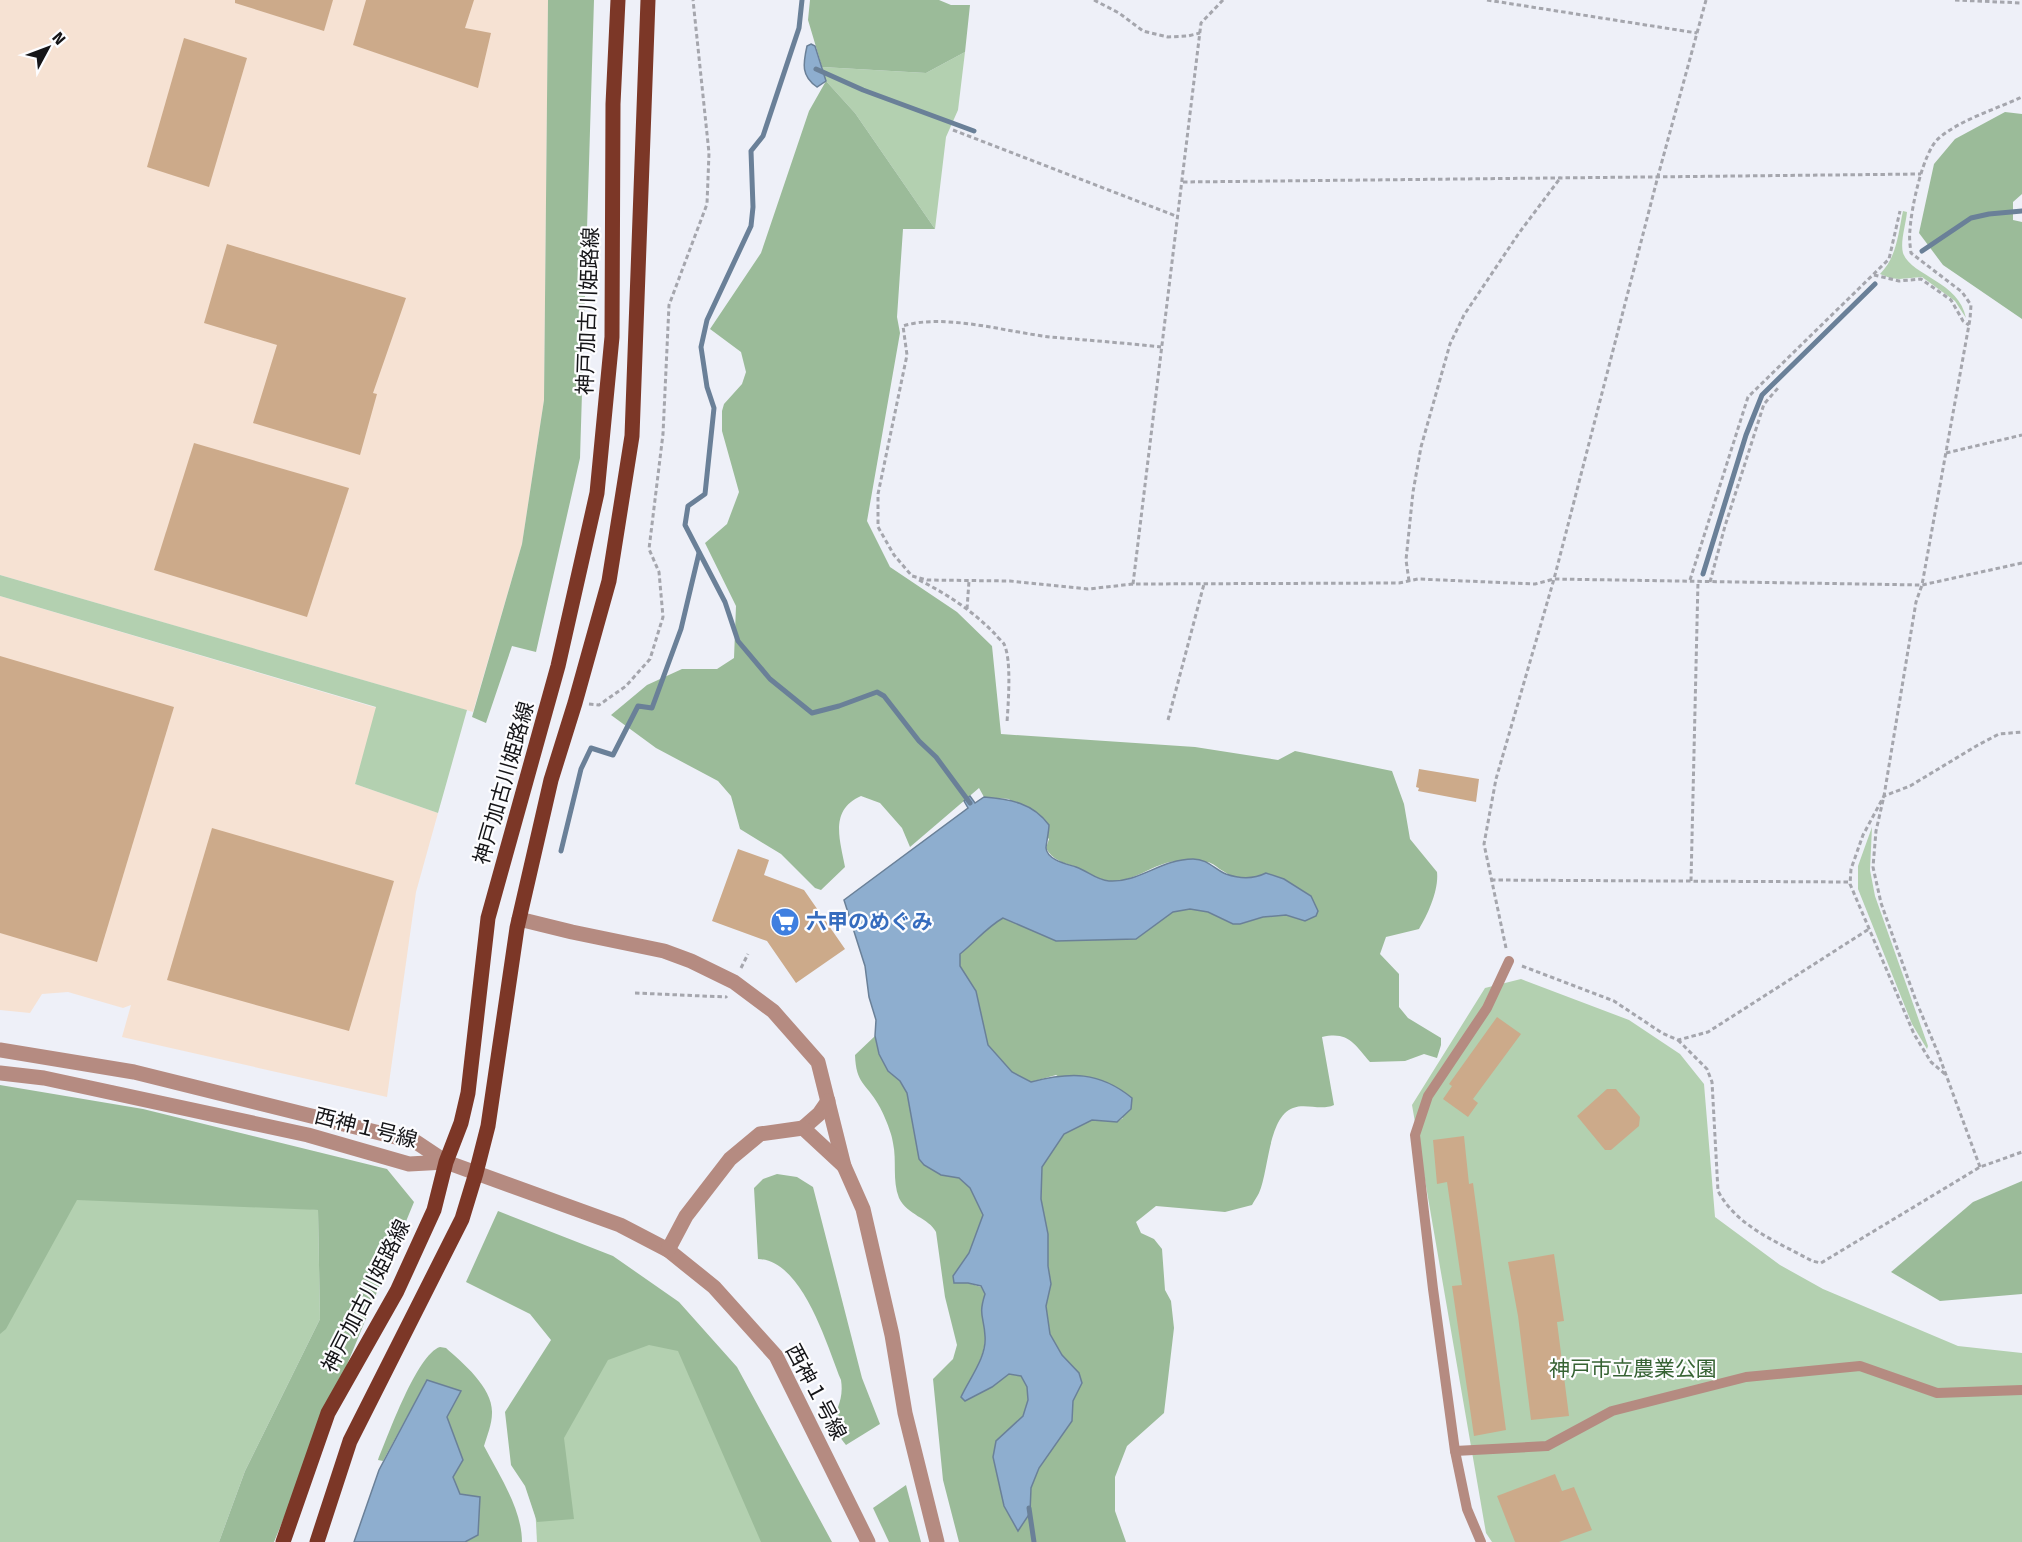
<svg xmlns="http://www.w3.org/2000/svg" width="2022" height="1542" viewBox="0 0 2022 1542" font-family="'Fira Sans','Noto Sans JP',sans-serif">
<style>
.industrial{fill:#f6e2d3}
.green{fill:#b3d0b0}
.forest{fill:#9bbb99}
.water{fill:#8eaecf;stroke:#6a8098;stroke-width:1.5}
.lines{fill:none;stroke-linecap:round;stroke-linejoin:round}
.stream{stroke:#6a8098;stroke-width:5}
.building{fill:#ccaa8a}
.path{stroke:#a5a6ad;stroke-width:3;stroke-dasharray:4.5 3;stroke-linecap:butt}
.service{stroke:#b58b81;stroke-width:10}
.tertiary{stroke:#b58b81;stroke-width:15}
.primary{stroke:#7c3727;stroke-width:15}
.labels{text-anchor:middle;dominant-baseline:central;stroke-width:4.5;stroke-linejoin:round;paint-order:stroke}
.street-label{font-size:21px;fill:#151518;stroke:#fdfdff}
.shop-label{font-size:21px;font-weight:bold;fill:#366cbe;stroke:#fdfdff;text-anchor:start}
.park-label{font-size:21px;fill:#376334;stroke:#fdfdff}
</style>
<rect width="100%" height="100%" fill="#eef0f8"/>
<!-- industrial -->
<g class="industrial">
<path d="M0 0H548L544 400 522 544 473 712 0 575Z"/>
<path d="M0 596 377 708 355 784 438 813 416 892 387 1097 122 1037 131 1005 123 1008 68 992 42 994 30 1013 0 1010Z"/>
</g>
<!-- green -->
<g class="green">
<path d="M965 52 958 110 946 137 935 229 855 113 826 81 822 67 926 73Z"/>
<path d="M1903 211 1907 212C1906 224 1900 242 1903 253 1911 276 1959 281 1966 318L1955 301 1922 277 1899 279 1890 278 1880 274C1897 257 1898 234 1903 211Z"/>
<path d="M0 575 467 710 438 813 355 784 376 707 0 596Z"/>
<path d="M1872 827 1870 870 1875 896 1928 1046 1927 1049 1912 1024 1858 889V866Z"/>
<path d="M1521 979 1629 1020 1680 1054 1704 1084 1715 1217 1780 1265 1823 1289 1958 1346 2022 1353V1542H1492L1486 1533 1412 1105 1485 988Z"/>
<path d="M57 1177 318 1210 320 1319 245 1471 219 1542H0V1253Z"/>
<path d="M681 1333 780 1542H537L530 1409 611 1340Z"/>
</g>
<!-- forest -->
<g class="forest">
<path d="M548 0H594L580 458 536 652 512 646 486 723 472 717 522 544 544 400Z"/>
<path d="M810 0H939L951 5H970L965 52 926 73 822 67 808 20Z"/>
<path d="M826 81 855 113 935 229H903L897 317 900 333 867 521 890 567 957 612 992 646 1001 734 1195 747 1278 760 1295 751 1392 771 1404 804 1410 839 1437 872C1439 890 1428 914 1419 929L1386 937 1380 954 1399 974V1007L1408 1018 1441 1038V1045L1437 1058 1424 1054 1405 1061 1370 1062C1354 1044 1349 1031 1322 1037L1334 1105C1321 1111 1306 1103 1293 1108 1268 1117 1269 1171 1259 1193 1257 1197 1254 1201 1252 1205L1225 1212 1156 1206 1136 1222 1141 1233 1154 1239 1162 1249 1165 1290 1171 1301 1174 1328 1164 1413 1127 1446 1115 1477V1511L1126 1542H959L943 1480 933 1379 953 1359 957 1345 945 1297 936 1232C929 1218 907 1215 899 1198 892 1180 897 1161 893 1143 892 1133 883 1112 878 1104 866 1083 856 1084 855 1055L875 1036 879 1054 888 1071 900 1081 907 1093 919 1159 941 1175 959 1178 970 1188 983 1215 969 1253 953 1276 954 1283H968L981 1287 985 1294C978 1316 985 1316 985 1336 986 1356 970 1380 961 1397L992 1387 1009 1374 1021 1376 1027 1387 1028 1400 1023 1416 1010 1429 1004 1506 1018 1531 1030 1513 1031 1488 1039 1468 1072 1421 1073 1401 1082 1383 1079 1373 1062 1355 1050 1334 1046 1306 1051 1284 1048 1266V1234L1041 1199 1042 1167 1064 1134 1092 1120 1117 1122 1123 1118 1056 1075 1031 1082 1012 1072 988 1045 976 992 960 966V954C975 942 987 927 1003 917L1056 941 1136 939 1173 912 1190 908 1208 912 1233 924H1240L1263 917 1286 915 1305 921 1311 896 1284 879 1266 873C1253 879 1235 880 1223 871 1217 868 1214 863 1207 862 1195 862 1177 859 1166 863 1146 869 1132 882 1110 881 1096 880 1088 871 1076 867 1064 863 1052 860 1046 848L1049 839 1009 799 984 797 979 788 910 847 902 828 880 803 861 796C829 810 840 840 845 867L821 890 815 888 781 854 740 829 731 796 718 781 656 748 611 715 647 685 682 669H717L734 658 736 606 705 543 727 524 739 492 722 431V411L724 404 742 384 746 372 741 352 710 329 761 253 809 111Z"/>
<path d="M2005 112 2022 114V194L2013 202V220L2022 222V319L1943 265 1919 233 1934 164 1955 139Z"/>
<path d="M0 1085 143 1109 387 1169 414 1202 274 1542H219L245 1471 320 1319 318 1210 77 1200 6 1329 0 1334Z"/>
<path d="M777 1174 797 1177 813 1187 862 1378 880 1424 846 1445C821 1415 846 1412 841 1380 827 1346 803 1260 758 1259L754 1188 763 1179Z"/>
<path d="M2022 1181V1294L1940 1301 1891 1272 1973 1202Z"/>
<path d="M498 1211 613 1256 679 1302 737 1367 832 1542H761L678 1351 649 1345 608 1360 564 1438 574 1519 537 1522 525 1486 511 1465 505 1412 551 1340 530 1314 466 1282Z"/>
<path d="M440 1347 446 1348C463 1363 493 1388 492 1413 492 1424 487 1436 484 1446 499 1475 522 1509 522 1542H465L478 1535 479 1497 460 1494 453 1477 463 1460 447 1417 461 1391 427 1380 383 1461 378 1460C388 1436 417 1354 440 1347Z"/>
<path d="M906 1485 921 1542H889L873 1508Z"/>
</g>
<!-- water -->
<g class="water">
<path d="M811 44 815 46 826 81 817 87C801 76 803 64 807 46Z"/>
<path d="M970 796 975 803 984 797C1010 799 1033 803 1049 825 1049 831 1046 845 1046 848 1047 860 1067 864 1076 867 1088 871 1096 880 1109 881 1139 883 1161 859 1193 859 1208 859 1214 869 1226 874 1240 879 1254 879 1266 873L1284 879 1311 896 1318 911 1316 916 1305 921 1286 915 1263 917 1240 924H1233L1208 912 1190 909 1173 912 1136 939 1056 941 1003 918C987 927 975 942 960 954V966L976 991 988 1045 1012 1072 1031 1082C1070 1072 1099 1071 1132 1098L1131 1109 1117 1122 1092 1120 1064 1134 1042 1167 1041 1199 1048 1234V1266L1051 1284 1046 1306 1050 1334 1062 1355 1079 1373 1082 1383 1073 1401 1072 1421 1039 1468 1031 1488 1030 1513 1018 1531 1004 1506 993 1457 996 1441 1023 1416 1028 1400 1027 1387 1021 1376 1009 1374 992 1387 965 1401 961 1397C969 1379 987 1357 985 1336 984 1316 978 1316 985 1294L981 1286 968 1283H954L953 1276 969 1253 983 1215 970 1188 959 1178 941 1175 924 1165 919 1159 907 1093 900 1081 888 1071 879 1054 875 1036 876 1020 869 997 865 966 844 900 968 808 964 801Z"/>
<path d="M427 1380 461 1391 447 1417 463 1460 453 1477 460 1494 480 1497 478 1535 465 1542H354L379 1470Z"/>
</g>
<g class="lines">
<!-- stream -->
<g class="stream">
<path d="M802 0 799 28 763 136 751 151 753 207 751 226 707 320 701 347 707 387 714 408 705 494 688 506 685 525 725 602 738 641 770 679 812 713 839 706 877 692 884 696 919 741 936 757 970 803"/>
<path d="M816 69 863 90 974 131"/>
<path d="M1922 251 1971 218 1989 214 2022 211"/>
<path d="M1703 574 1746 435 1762 395 1875 284"/>
<path d="M561 851 581 769 591 748 613 755 638 706 652 708 681 629 699 553"/>
<path d="M1029 1508 1034 1542"/>
</g>
</g>
<!-- building -->
<g class="building">
<path d="M235 0H333L324 31 235 3Z"/>
<path d="M366 0H474L465 28 491 33 478 88 353 45Z"/>
<path d="M184 38 247 58 209 187 147 167Z"/>
<path d="M227 244 406 298 373 393 377 394 360 455 253 423 277 345 204 323Z"/>
<path d="M194 443 349 488 307 617 154 570Z"/>
<path d="M0 656 174 707 97 962 0 933Z"/>
<path d="M1419 769 1479 779 1476 802 1418 791 1419 788 1416 787Z"/>
<path d="M212 828 394 881 349 1031 167 980Z"/>
<path d="M738 849 769 860 764 875 804 890 845 949 796 983 767 941 712 921Z"/>
<path d="M1497 1017 1521 1034 1473 1099 1478 1103 1468 1117 1443 1099 1452 1086 1449 1084Z"/>
<path d="M1607 1089H1616L1640 1117 1639 1126 1611 1150H1605L1577 1116Z"/>
<path d="M1464 1136 1469 1184 1473 1183 1478 1220 1506 1430 1474 1436 1452 1286 1462 1285 1447 1182 1437 1184 1433 1140Z"/>
<path d="M1554 1254 1564 1321 1557 1322 1569 1416 1531 1420 1518 1316 1508 1262Z"/>
<path d="M1555 1474 1562 1491 1574 1487 1592 1530 1559 1542H1515L1497 1496Z"/>
</g>
<g class="lines">
<!-- path -->
<g class="path">
<path d="M1094 0 1119 13 1143 31 1168 37 1188 36 1200 33"/>
<path d="M1223 0 1201 23 1133 584 1399 583 1418 579 1535 584 1554 579 1922 585 2022 563"/>
<path d="M1487 0 1697 33"/>
<path d="M1955 0 2022 3"/>
<path d="M953 130 1176 216"/>
<path d="M1183 182 1921 174"/>
<path d="M1874 275 1899 281 1921 279 1951 300 1963 321 1969 325"/>
<path d="M1946 453 2022 435"/>
<path d="M919 580C947 594 973 611 995 634 997 637 1002 641 1004 644 1012 660 1008 705 1007 723"/>
<path d="M1690 580 1748 397 1889 259 1900 211"/>
<path d="M1409 581 1406 560 1413 492 1421 447 1450 344 1464 315 1519 233 1561 177"/>
<path d="M1710 582 1725 526 1764 404 1778 388"/>
<path d="M1133 584 1088 589 1010 581 927 580 912 576 894 555 878 527V494L907 355 903 326C944 313 1007 332 1050 337 1087 340 1124 343 1161 347"/>
<path d="M967 609 969 581"/>
<path d="M589 704 599 705 626 686 650 659 663 617 659 572 649 549 663 434 669 305 707 204 709 153 693 0"/>
<path d="M1168 720 1204 584"/>
<path d="M1491 880 1851 882"/>
<path d="M1691 881 1698 581"/>
<path d="M1506 948 1484 844 1496 779 1554 579 1658 176 1706 0"/>
<path d="M1522 966 1614 1001 1662 1033 1678 1040 1708 1032 1869 929"/>
<path d="M741 968 748 954"/>
<path d="M635 993 726 997 727 996"/>
<path d="M1678 1040 1707 1069 1712 1082 1718 1191C1737 1227 1778 1242 1812 1261L1821 1263 1980 1167 2022 1152"/>
<path d="M1945 1074 1931 1062 1914 1034 1850 884 1851 869 1863 835 1884 796 1910 786 1978 745 1999 734 2022 732"/>
<path d="M1980 1167 1938 1053 1916 1001 1881 903 1873 867 1876 831 1884 796 1916 602 1922 585 1970 319 1971 305 1962 292 1911 253C1910 245 1909 237 1910 230 1911 209 1923 151 1939 138 1960 120 1996 109 2022 97"/>
</g>
<!-- service -->
<g class="service">
<path d="M1455 1451 1547 1446 1612 1411 1746 1377 1860 1366 1937 1393 2022 1390"/>
<path d="M1481 1542 1467 1509 1455 1451 1433 1289 1415 1135 1428 1096 1487 1008 1509 961"/>
</g>
<!-- tertiary -->
<g class="tertiary">
<path d="M519 919 572 932 664 951 691 961 734 982 773 1011 818 1062 844 1166 863 1209 892 1335 905 1413 937 1542"/>
<path d="M0 1050 134 1072 416 1142 446 1162 620 1225 668 1250 714 1287 776 1356 868 1542"/>
<path d="M0 1073 44 1078 308 1135 409 1164 446 1162"/>
<path d="M803 1128 819 1114 828 1101"/>
<path d="M668 1250 686 1216 730 1159 760 1134 803 1128 844 1166"/>
</g>
<!-- primary -->
<g class="primary">
<path d="M283 1542 328 1413 397 1291 434 1210 446 1162 461 1123 468 1093 488 918 558 666 597 493 612 337 613 104 618 0"/>
<path d="M317 1542 350 1441 462 1219 476 1173 488 1126 517 928 551 780 575 703 609 581 632 436 648 0"/>
</g>
</g>
<!-- icons -->
<defs>
<g id="supermarket-disc" transform="scale(1.5)"><circle r="9.5" fill="#3f7fe0" stroke="#fdfdff"/><path d="M-6-5.5h2.5l.6 2H6L4.5 2H-2.5L-4.4-4H-6ZM-1.5 3.2a1.3 1.3 0 1 0 .1 0ZM3 3.2a1.3 1.3 0 1 0 .1 0Z" fill="#fff"/></g>
</defs>
<g fill-rule="evenodd">
<use href="#supermarket-disc" x="785" y="922"/>
</g>
<g class="labels">
<!-- street labels -->
<g class="street-label">
<text transform="translate(588 311) rotate(-88)">神戸加古川姫路線</text>
<text transform="translate(504 783) rotate(-74)">神戸加古川姫路線</text>
<text transform="translate(366 1128) rotate(14)">西神１号線</text>
<text transform="translate(366 1296) rotate(-63)">神戸加古川姫路線</text>
<text transform="translate(816 1392) rotate(62)">西神１号線</text>
</g>
<!-- shop labels -->
<g class="shop-label">
<text x="806" y="922">六甲のめぐみ</text>
</g>
<!-- park labels -->
<g class="park-label">
<text x="1633" y="1369">神戸市立農業公園</text>
</g>
</g>
<!-- north arrow -->
<g transform="translate(48 48) rotate(49)" stroke="#fdfdff" stroke-width="4.5" paint-order="stroke">
<path d="M0-4.5L10 22L0 15L-10 22Z" fill="#151518"/>
<text y="-9" font-size="16" font-weight="bold" text-anchor="middle" fill="#151518">N</text>
</g>
</svg>
